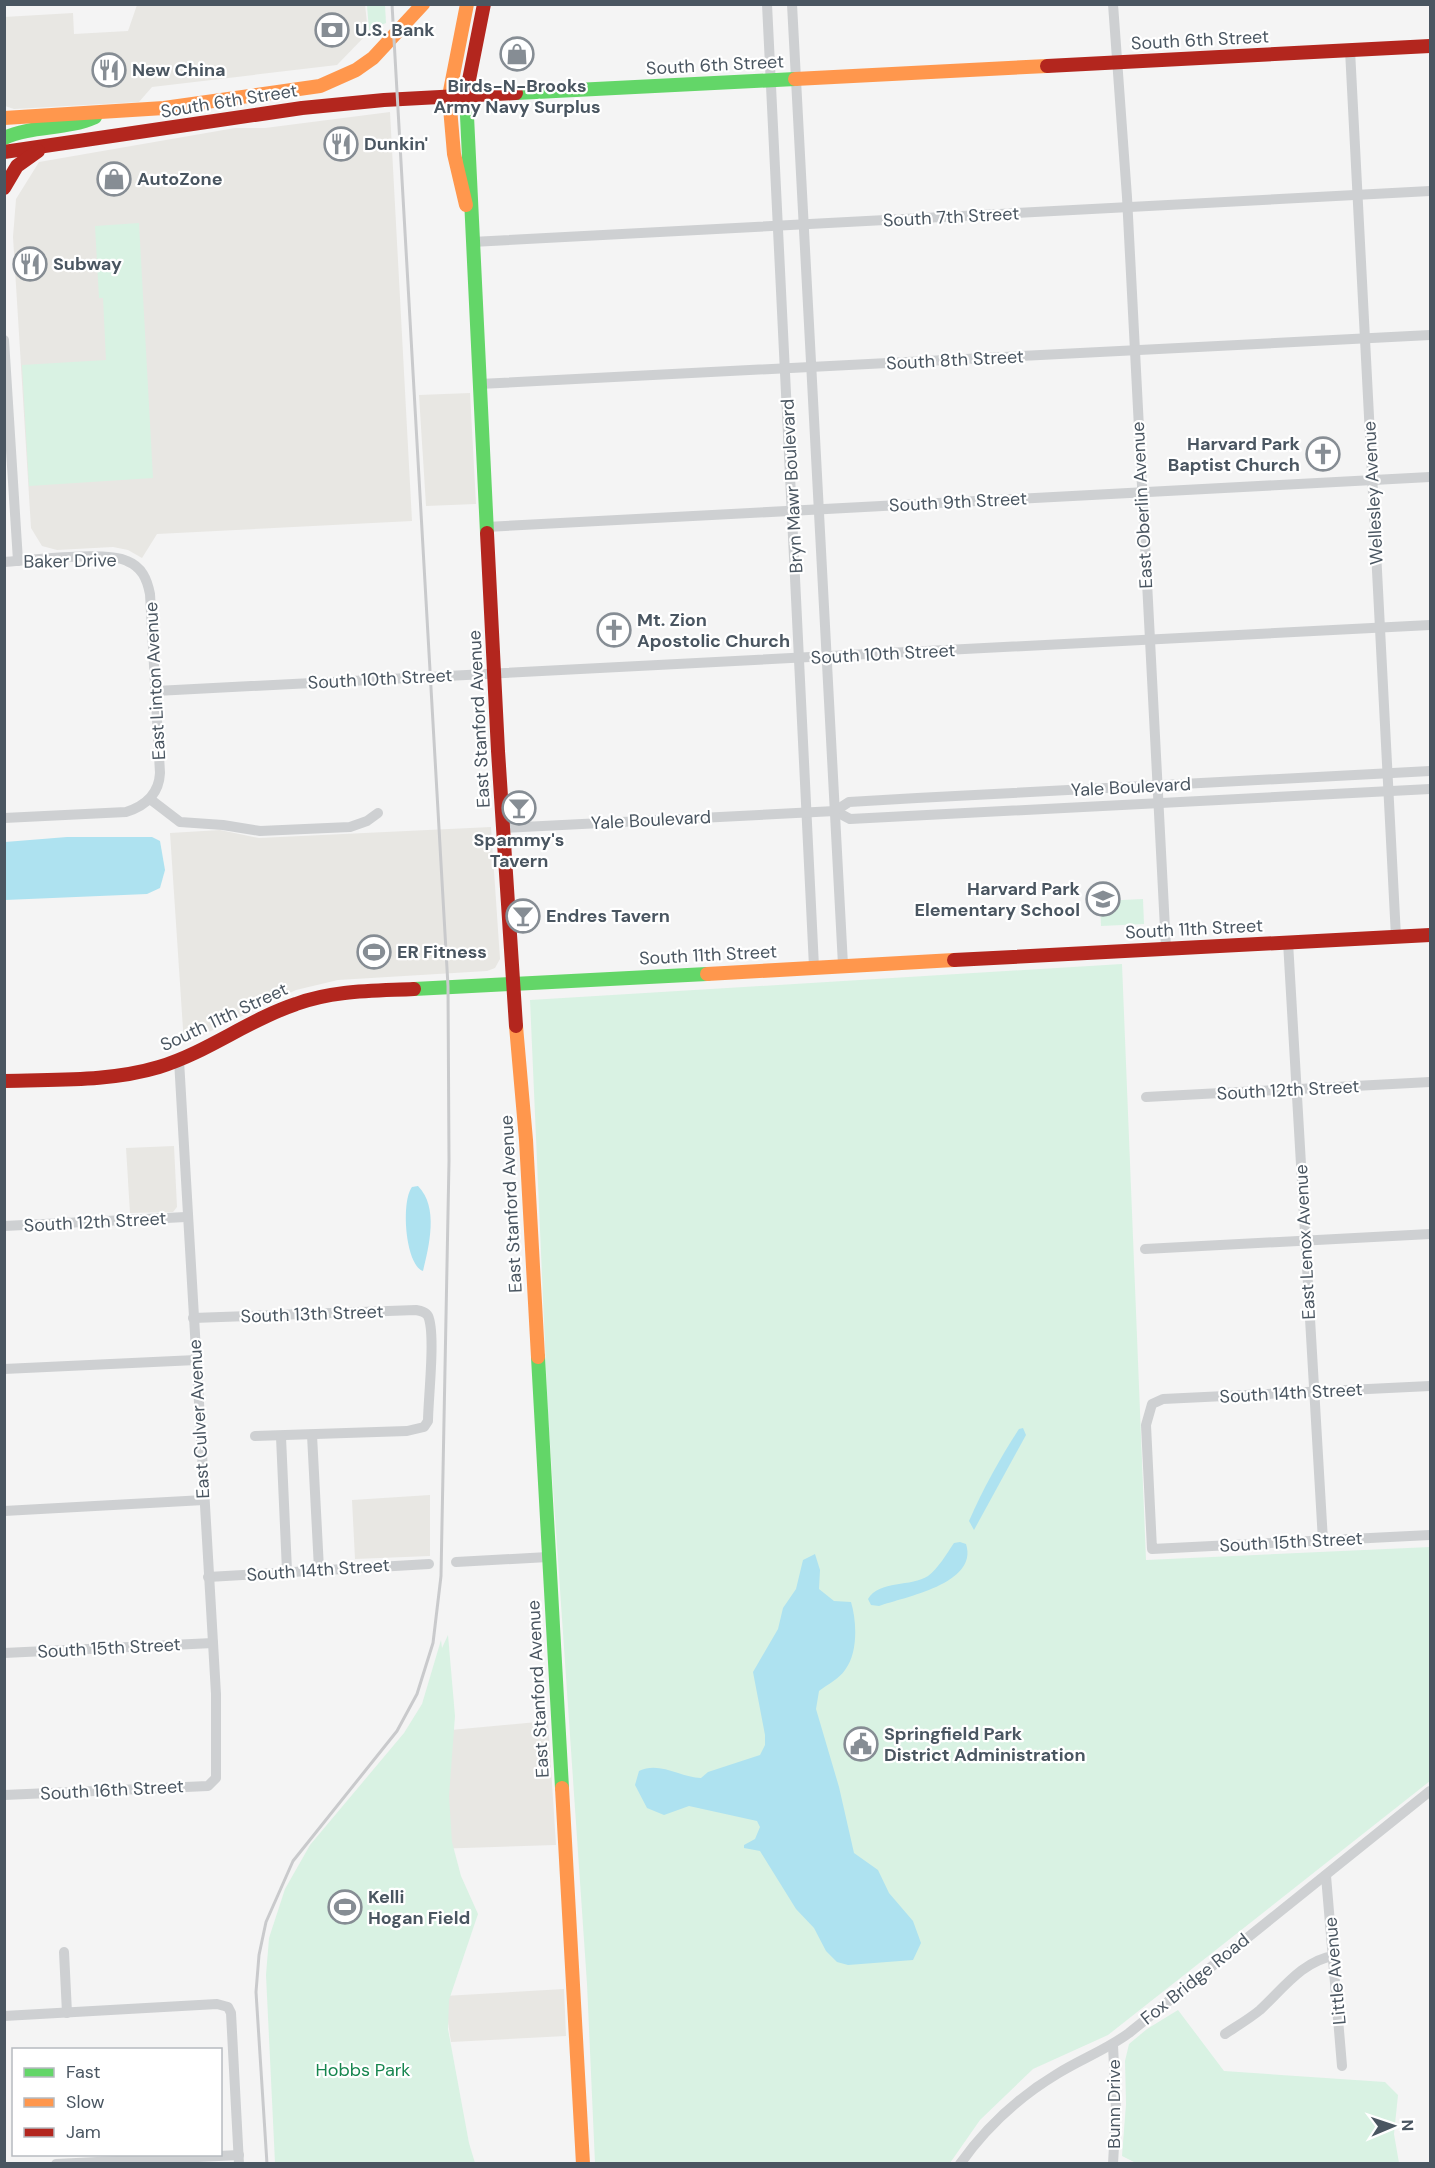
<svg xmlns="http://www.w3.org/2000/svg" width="1435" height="2168" viewBox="0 0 1435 2168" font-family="'DM Sans',sans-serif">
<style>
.commercial{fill:#e8e7e3}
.green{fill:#d9f2e3}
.water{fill:#aee2f0}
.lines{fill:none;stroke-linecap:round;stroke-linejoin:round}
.street{stroke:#ced0d2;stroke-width:10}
.fast{stroke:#63d668;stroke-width:14}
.slow{stroke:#ff974d;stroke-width:14}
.jam{stroke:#b3261e;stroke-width:14}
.rail{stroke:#c9cacc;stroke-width:3}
.labels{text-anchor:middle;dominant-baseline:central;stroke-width:4.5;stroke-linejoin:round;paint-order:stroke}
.poi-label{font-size:18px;font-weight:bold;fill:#4a5661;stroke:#fff;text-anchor:start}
.street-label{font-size:18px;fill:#4a5661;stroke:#fff}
.park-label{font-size:18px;fill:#17864f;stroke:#fff}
</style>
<rect width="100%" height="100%" fill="#f4f4f4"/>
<!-- commercial -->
<g class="commercial">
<path d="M365 4 368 33 337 65 152 87 139 102 14 109 5 106 4 17 73 13 74 34 128 31 137 5Z"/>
<path d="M390 112 412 521 157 534 142 558 128 550 113 547 57 550 42 546 31 528 13 237 16 199 39 162 235 128H265Z"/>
<path d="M470 393 476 504 426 506 419 395Z"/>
<path d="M491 827 500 959 495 968 487 971 338 980 296 990 184 1044 170 833 220 830 259 838Z"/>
<path d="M174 1146 177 1207 173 1212 130 1213 126 1148Z"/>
<path d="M430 1495V1556L355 1559 352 1500Z"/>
<path d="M548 1721 556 1845 433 1849 429 1732Z"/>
<path d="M564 1989 566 2036 451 2042 444 1996Z"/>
</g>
<!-- green -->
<g class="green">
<path d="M367 5H385L386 23 369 30Z"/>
<path d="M139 223 153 478 29 486 22 365 106 360 103 298H99L95 226Z"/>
<path d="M1143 899 1144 924 1101 926 1100 901Z"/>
<path d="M1122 964 1146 1560 1430 1547V1781L1108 2035 1033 2069 980 2120 950 2163H595L587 1984 548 1414 530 1000Z"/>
<path d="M448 1635 455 1716 449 1796 452 1842 461 1876 478 1914 449 2000 448 2029 469 2143 475 2163H275L266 1975 269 1938 285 1889 310 1845 404 1733 422 1704 441 1640 442 1648Z"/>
<path d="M1178 2010 1224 2071 1385 2082 1398 2095 1394 2134 1399 2163 1138 2164 1122 2156 1126 2104 1125 2061 1129 2044 1147 2029Z"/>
</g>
<!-- water -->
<g class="water">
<path d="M67 837H152L160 841 165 870 160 888 147 894 5 900V842Z"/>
<path d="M418 1186C439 1207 429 1246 423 1271 405 1264 401 1201 412 1187Z"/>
<path d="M1023 1428 1026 1435 974 1530 969 1521C983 1489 1000 1458 1019 1429Z"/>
<path d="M960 1542 966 1544C979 1584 904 1597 879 1606L871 1605 868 1599C879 1580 912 1587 928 1576 938 1569 947 1553 954 1543Z"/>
<path d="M815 1554 820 1570 819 1589 834 1601 851 1602C857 1622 858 1653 845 1670 839 1679 828 1684 819 1691L816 1709 839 1787 854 1853 878 1870 889 1893 913 1921 921 1943 913 1960 848 1965 837 1962 826 1951 814 1928 796 1909 760 1851 744 1848V1845L755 1839 760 1827 757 1821 689 1806 664 1815 647 1808 635 1785 639 1771C660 1761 681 1778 701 1778L708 1772 760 1755 765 1745V1735L753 1672 778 1629 783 1608 796 1589 803 1560Z"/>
</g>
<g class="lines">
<!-- street -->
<g class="street">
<path d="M767 4 814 967"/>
<path d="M792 4 843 965"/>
<path d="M1113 4 1127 197 1166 948"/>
<path d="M1350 50 1396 937"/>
<path d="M472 242 1430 191"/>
<path d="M4 340 18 561"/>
<path d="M479 384 1430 335"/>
<path d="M486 527 1430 477"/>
<path d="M4 562C32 560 105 551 127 561 142 567 147 579 150 594L160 773C159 794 145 806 126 812L4 818"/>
<path d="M156 691 1430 625"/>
<path d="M150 799 180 822 223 825 260 831 350 827 367 821 378 813"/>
<path d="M835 811 850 819 1430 789"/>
<path d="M503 828 835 811 849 802 917 798 1430 771"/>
<path d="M1288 942 1323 1541"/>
<path d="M1146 1097 1430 1082"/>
<path d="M4 1226 186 1217"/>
<path d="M1145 1249 1430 1234"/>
<path d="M193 1318 416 1310C421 1311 426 1312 428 1316 436 1333 428 1400 428 1421L424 1427 407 1431 255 1436"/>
<path d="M4 1369 196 1360"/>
<path d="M1430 1386 1163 1399 1152 1404 1146 1425 1152 1549 1430 1535"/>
<path d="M312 1435 319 1569"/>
<path d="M281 1437 287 1571"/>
<path d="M4 1511 204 1500"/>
<path d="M456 1562 548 1557"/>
<path d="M208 1577 429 1564"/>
<path d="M4 1653 213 1643"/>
<path d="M4 1795 208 1786 216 1778V1694L179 1060"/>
<path d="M1326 1876 1342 2066"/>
<path d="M64 1952 67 2013"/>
<path d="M4 2016 217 2004 228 2007 231 2013 239 2164"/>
<path d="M1225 2034C1237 2026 1249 2019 1260 2010 1281 1991 1303 1960 1334 1956"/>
<path d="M56 2164 239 2155"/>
<path d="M960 2164C987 2126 1017 2098 1057 2074 1081 2059 1106 2050 1129 2033L1430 1791"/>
<path d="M1113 2164 1116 2109 1113 2045"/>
</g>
<!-- fast -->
<g class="fast">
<path d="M516 93 795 79"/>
<path d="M466 95 487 533"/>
<path d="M4 138C33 125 66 130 95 117"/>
<path d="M414 989 707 974"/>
<path d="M538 1357 562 1788"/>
</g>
<!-- slow -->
<g class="slow">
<path d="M795 79 1047 66"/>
<path d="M449 96 454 154 466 205"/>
<path d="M449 96 467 4"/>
<path d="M4 118 164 108 320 86 356 70 373 58 423 4"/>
<path d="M707 974 954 960"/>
<path d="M516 1026 526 1140 538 1357"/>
<path d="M562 1788 583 2164"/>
</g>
<!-- jam -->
<g class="jam">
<path d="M1047 66 1430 46"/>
<path d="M466 95 484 4"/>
<path d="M4 152 302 108 384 100 516 93"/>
<path d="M4 188 17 166 38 151"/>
<path d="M487 533 498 751 516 1026"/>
<path d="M954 960 1430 935"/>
<path d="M4 1081C55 1079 109 1082 159 1067 208 1052 248 1020 296 1004 334 990 374 991 414 989"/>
</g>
<!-- rail -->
<path class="rail" d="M267 2164 256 1992 259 1955 266 1922 293 1861 397 1731 417 1694 433 1643 441 1576 449 1161 448 986 392 4"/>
</g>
<!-- icons -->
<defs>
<g id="bank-ring" transform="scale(1.725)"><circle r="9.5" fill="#fff" stroke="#868d94" stroke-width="1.5"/><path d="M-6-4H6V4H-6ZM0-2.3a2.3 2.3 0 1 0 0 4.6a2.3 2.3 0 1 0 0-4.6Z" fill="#868d94"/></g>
<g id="shop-ring" transform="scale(1.725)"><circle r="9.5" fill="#fff" stroke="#868d94" stroke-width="1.5"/><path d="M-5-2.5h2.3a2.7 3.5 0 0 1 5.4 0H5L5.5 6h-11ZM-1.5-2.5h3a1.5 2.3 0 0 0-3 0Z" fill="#868d94"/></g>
<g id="restaurant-ring" transform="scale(1.725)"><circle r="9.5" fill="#fff" stroke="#868d94" stroke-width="1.5"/><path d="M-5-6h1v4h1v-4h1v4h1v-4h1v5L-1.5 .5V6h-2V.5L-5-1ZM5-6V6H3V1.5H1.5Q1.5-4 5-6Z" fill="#868d94"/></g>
<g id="church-ring" transform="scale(1.725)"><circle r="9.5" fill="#fff" stroke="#868d94" stroke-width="1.5"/><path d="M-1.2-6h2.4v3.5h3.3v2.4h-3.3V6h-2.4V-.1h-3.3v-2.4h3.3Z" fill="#868d94"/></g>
<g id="bar-ring" transform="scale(1.725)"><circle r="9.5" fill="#fff" stroke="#868d94" stroke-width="1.5"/><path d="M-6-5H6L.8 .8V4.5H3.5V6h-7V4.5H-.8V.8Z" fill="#868d94"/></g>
<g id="school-ring" transform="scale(1.725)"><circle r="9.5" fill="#fff" stroke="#868d94" stroke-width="1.5"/><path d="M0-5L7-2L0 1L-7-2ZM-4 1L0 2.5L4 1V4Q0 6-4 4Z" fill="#868d94"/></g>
<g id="stadium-ring" transform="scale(1.725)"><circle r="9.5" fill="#fff" stroke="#868d94" stroke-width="1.5"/><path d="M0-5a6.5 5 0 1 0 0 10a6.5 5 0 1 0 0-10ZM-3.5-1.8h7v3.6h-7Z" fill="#868d94"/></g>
<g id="civic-ring" transform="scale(1.725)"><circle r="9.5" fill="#fff" stroke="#868d94" stroke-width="1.5"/><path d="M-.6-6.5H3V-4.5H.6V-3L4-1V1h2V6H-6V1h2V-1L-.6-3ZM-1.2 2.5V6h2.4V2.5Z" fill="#868d94"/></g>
</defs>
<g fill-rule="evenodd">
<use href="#bank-ring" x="332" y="30"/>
<use href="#shop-ring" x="517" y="54"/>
<use href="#restaurant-ring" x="109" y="70"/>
<use href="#restaurant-ring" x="341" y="144"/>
<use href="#shop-ring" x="114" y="179"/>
<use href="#restaurant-ring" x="30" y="264"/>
<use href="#church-ring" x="1323" y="454"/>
<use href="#church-ring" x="614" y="630"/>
<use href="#bar-ring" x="519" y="808"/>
<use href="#school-ring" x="1103" y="899"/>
<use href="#bar-ring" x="523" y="916"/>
<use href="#stadium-ring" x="374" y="952"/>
<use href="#civic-ring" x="861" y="1744"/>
<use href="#stadium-ring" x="345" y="1907"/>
</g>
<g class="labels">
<!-- poi labels -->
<g class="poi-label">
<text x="355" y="30">U.S. Bank</text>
<text x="132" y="70">New China</text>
<text x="517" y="86" text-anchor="middle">Birds-N-Brooks<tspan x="517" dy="21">Army Navy Surplus</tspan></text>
<text x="364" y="144">Dunkin'</text>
<text x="137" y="179">AutoZone</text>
<text x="53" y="264">Subway</text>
<text x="1300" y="444" text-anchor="end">Harvard Park<tspan x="1300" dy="21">Baptist Church</tspan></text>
<text x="637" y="620">Mt. Zion<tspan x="637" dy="21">Apostolic Church</tspan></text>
<text x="519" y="840" text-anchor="middle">Spammy's<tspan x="519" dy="21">Tavern</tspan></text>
<text x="1080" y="889" text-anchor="end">Harvard Park<tspan x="1080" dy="21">Elementary School</tspan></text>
<text x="546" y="916">Endres Tavern</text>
<text x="397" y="952">ER Fitness</text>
<text x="884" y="1734">Springfield Park<tspan x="884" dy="21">District Administration</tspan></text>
<text x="368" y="1897">Kelli<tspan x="368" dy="21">Hogan Field</tspan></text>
</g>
<!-- street labels -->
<g class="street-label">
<text transform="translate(1200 40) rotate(-3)">South 6th Street</text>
<text transform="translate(715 65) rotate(-3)">South 6th Street</text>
<text transform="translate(229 101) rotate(-9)">South 6th Street</text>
<text transform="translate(951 217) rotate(-3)">South 7th Street</text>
<text transform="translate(955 360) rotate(-3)">South 8th Street</text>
<text transform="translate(792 486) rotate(-93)">Bryn Mawr Boulevard</text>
<text transform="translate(1373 493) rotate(-93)">Wellesley Avenue</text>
<text transform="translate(958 502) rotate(-3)">South 9th Street</text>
<text transform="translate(1142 505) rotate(-93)">East Oberlin Avenue</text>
<text transform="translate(70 561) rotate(-1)">Baker Drive</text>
<text transform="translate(883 654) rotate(-3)">South 10th Street</text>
<text transform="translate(380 679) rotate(-3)">South 10th Street</text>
<text transform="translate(155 681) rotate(-93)">East Linton Avenue</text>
<text transform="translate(479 719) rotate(-93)">East Stanford Avenue</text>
<text transform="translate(1131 787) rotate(-3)">Yale Boulevard</text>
<text transform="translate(651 820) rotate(-3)">Yale Boulevard</text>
<text transform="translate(1194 929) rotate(-3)">South 11th Street</text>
<text transform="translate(708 955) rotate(-3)">South 11th Street</text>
<text transform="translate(224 1017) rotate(-25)">South 11th Street</text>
<text transform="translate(1288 1090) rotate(-3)">South 12th Street</text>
<text transform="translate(511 1204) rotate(-93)">East Stanford Avenue</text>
<text transform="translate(95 1222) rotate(-3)">South 12th Street</text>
<text transform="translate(1305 1242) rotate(-93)">East Lenox Avenue</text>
<text transform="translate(312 1314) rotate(-2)">South 13th Street</text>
<text transform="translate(1291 1393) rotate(-3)">South 14th Street</text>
<text transform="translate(199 1419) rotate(-93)">East Culver Avenue</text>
<text transform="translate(1291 1542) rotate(-3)">South 15th Street</text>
<text transform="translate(318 1570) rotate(-4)">South 14th Street</text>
<text transform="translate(109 1648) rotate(-3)">South 15th Street</text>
<text transform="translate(538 1689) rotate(-93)">East Stanford Avenue</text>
<text transform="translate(112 1790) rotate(-3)">South 16th Street</text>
<text transform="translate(1335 1971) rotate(-95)">Little Avenue</text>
<text transform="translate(1195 1979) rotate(-39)">Fox Bridge Road</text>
<text transform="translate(1114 2104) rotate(-90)">Bunn Drive</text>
</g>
<!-- park labels -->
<g class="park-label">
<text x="363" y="2070">Hobbs Park</text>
</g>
</g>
<!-- border -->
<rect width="1435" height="2168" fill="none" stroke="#4a5661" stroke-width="12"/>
<!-- legend -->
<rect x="12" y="2048" width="210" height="108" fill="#ffffff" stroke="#b7bbc0" stroke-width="1.5"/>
<rect x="24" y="2068" width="30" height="9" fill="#63d668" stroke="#b7bbc0" stroke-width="1.5"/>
<text x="66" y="2078" font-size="18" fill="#4a5661">Fast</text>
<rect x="24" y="2098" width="30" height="9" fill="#ff974d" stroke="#b7bbc0" stroke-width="1.5"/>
<text x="66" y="2108" font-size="18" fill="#4a5661">Slow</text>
<rect x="24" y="2128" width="30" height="9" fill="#b3261e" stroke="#b7bbc0" stroke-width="1.5"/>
<text x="66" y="2138" font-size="18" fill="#4a5661">Jam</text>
<!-- north arrow -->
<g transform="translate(1393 2126) rotate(88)" stroke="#ffffff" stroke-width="4.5" paint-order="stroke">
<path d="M0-4.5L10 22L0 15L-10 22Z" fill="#4a5661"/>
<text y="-9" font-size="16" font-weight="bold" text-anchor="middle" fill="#4a5661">N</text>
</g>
</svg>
